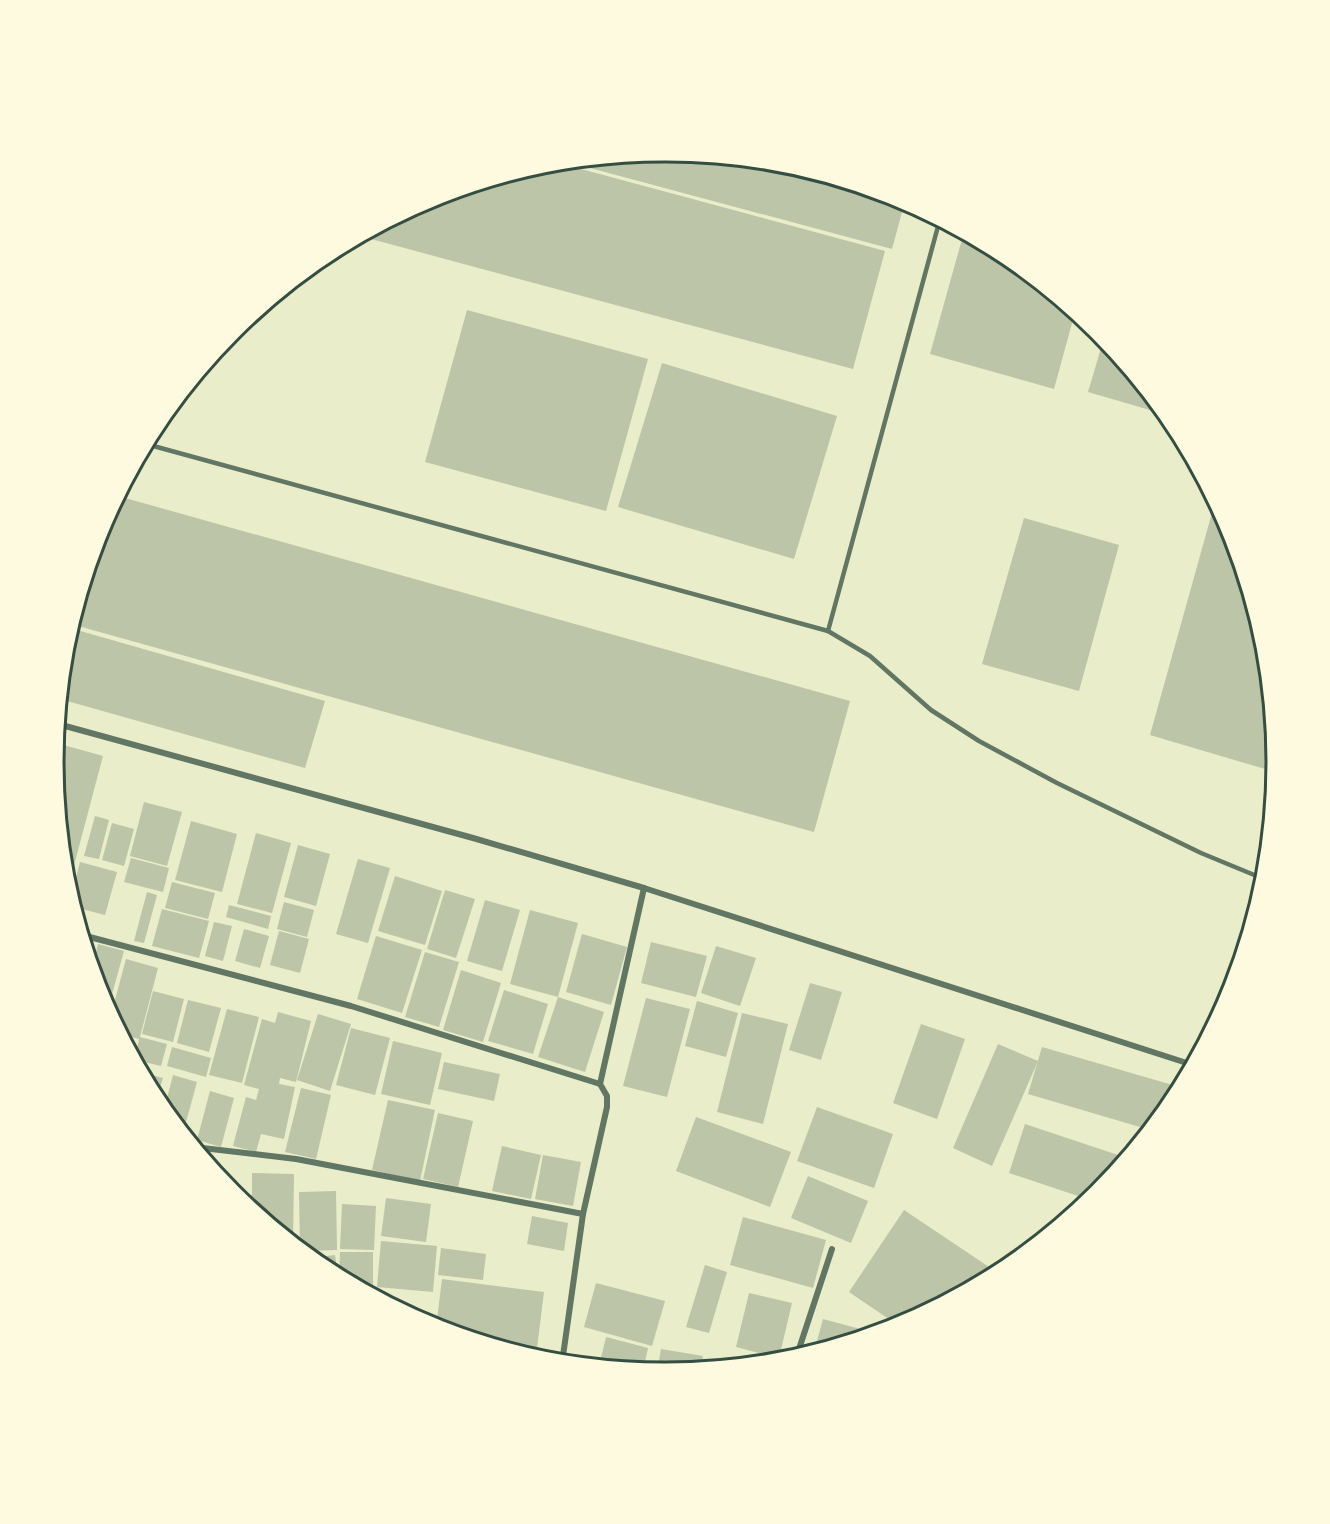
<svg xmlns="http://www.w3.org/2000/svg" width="1330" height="1524" viewBox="0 0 1330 1524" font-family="'Varela Round',sans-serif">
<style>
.building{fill:#bcc5a7}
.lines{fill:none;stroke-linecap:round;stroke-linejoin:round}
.service{stroke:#617663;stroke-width:4.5}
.minor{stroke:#617663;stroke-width:6}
.rim{fill:none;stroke:#344e41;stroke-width:3}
</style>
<rect width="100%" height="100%" fill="#e9edc9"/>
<!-- building -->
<g class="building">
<path d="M665 151 785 163 899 198 905 201 892 249 564 161Z"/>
<path d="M555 162 885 251 853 369 360 236 431 197 546 163Z"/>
<path d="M964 232 1005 254 1075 312 1054 389 930 354Z"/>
<path d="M467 310 648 359 606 511 425 462Z"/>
<path d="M1104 338 1167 415 1088 392Z"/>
<path d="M662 363 837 416 794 559 618 507Z"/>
<path d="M118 496 850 701 814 832 71 624 101 528Z"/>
<path d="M1215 502 1230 528 1264 643 1276 762 1275 772 1150 735Z"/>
<path d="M1024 518 1119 545 1079 691 982 664Z"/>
<path d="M70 628 325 701 305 768 60 699 66 642Z"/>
<path d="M60 744 103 756 68 888 54 764Z"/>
<path d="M144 802 182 812 167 866 130 856Z"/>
<path d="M95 816 109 820 99 859 84 856Z"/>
<path d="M191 821 237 834 222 892 175 880Z"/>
<path d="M112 823 134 829 124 866 102 860Z"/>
<path d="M256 833 291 843 272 913 237 904Z"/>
<path d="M298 845 330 854 316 906 284 897Z"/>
<path d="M131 858 169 868 163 892 124 882Z"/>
<path d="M358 859 390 868 368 943 336 934Z"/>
<path d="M80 862 117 872 105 915 74 907 71 897Z"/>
<path d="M395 876 442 891 425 945 378 931Z"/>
<path d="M172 882 215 893 208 919 165 908Z"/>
<path d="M445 890 475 899 456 958 427 949Z"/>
<path d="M147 892 157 895 144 943 134 941Z"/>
<path d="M485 900 520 910 502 971 467 961Z"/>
<path d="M284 902 314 910 307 937 277 929Z"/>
<path d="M229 905 271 916 268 929 226 917Z"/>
<path d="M162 909 209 921 199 958 152 946Z"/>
<path d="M530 910 578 923 558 997 510 984Z"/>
<path d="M214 922 232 926 223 961 205 956Z"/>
<path d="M244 929 269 936 260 968 235 961Z"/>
<path d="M279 931 309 939 300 973 270 965Z"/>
<path d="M582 934 627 947 611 1005 566 992Z"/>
<path d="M376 936 422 950 402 1013 357 999Z"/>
<path d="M651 942 707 956 696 997 641 983Z"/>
<path d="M98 944 124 951 109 1005 105 1003 100 996 92 968Z"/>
<path d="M716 946 756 958 740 1006 701 993Z"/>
<path d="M425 952 459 962 439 1027 405 1017Z"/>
<path d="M126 959 158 968 140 1037 167 1044 161 1066 135 1060 139 1039 121 1034 111 1015Z"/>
<path d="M461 970 501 983 483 1042 443 1030Z"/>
<path d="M810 983 842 992 821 1060 789 1050Z"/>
<path d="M504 990 548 1004 533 1054 488 1041Z"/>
<path d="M153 991 184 999 173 1042 142 1034Z"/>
<path d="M558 997 604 1012 585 1072 538 1057Z"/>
<path d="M646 998 690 1009 667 1097 623 1086Z"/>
<path d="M188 1000 221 1008 209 1052 177 1043Z"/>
<path d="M697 1001 738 1013 726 1057 685 1046Z"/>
<path d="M227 1009 259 1017 242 1083 209 1075Z"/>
<path d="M278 1012 311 1021 296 1082 280 1078 279 1084 295 1087 284 1139 261 1134 256 1152 233 1146 246 1097 256 1100 259 1089 244 1085 262 1019 275 1023Z"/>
<path d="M742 1013 788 1024 763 1124 717 1112Z"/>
<path d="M318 1014 351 1024 330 1091 297 1080Z"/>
<path d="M921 1024 965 1039 937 1119 893 1103Z"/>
<path d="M351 1028 390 1038 375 1095 336 1085Z"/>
<path d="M393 1041 442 1053 430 1105 381 1094Z"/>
<path d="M998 1044 1038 1061 992 1166 953 1148Z"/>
<path d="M172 1047 211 1058 206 1077 167 1066Z"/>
<path d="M1042 1047 1176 1086 1171 1103 1150 1130 1028 1094Z"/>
<path d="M444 1062 500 1074 494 1101 438 1089Z"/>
<path d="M141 1072 163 1078 156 1101Z"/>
<path d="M173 1075 197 1082 183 1133 164 1110Z"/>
<path d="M301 1088 331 1095 316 1159 285 1152Z"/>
<path d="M210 1091 234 1098 221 1147 197 1140Z"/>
<path d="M388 1100 435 1110 420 1181 372 1170Z"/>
<path d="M817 1107 893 1134 874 1188 797 1161Z"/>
<path d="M438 1113 473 1121 458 1187 423 1179Z"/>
<path d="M696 1117 791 1152 770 1207 676 1171Z"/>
<path d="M1025 1124 1127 1158 1090 1200 1009 1173Z"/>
<path d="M502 1146 541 1155 531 1199 492 1191Z"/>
<path d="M543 1155 581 1162 573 1206 535 1199Z"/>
<path d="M252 1173 294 1174 293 1243 235 1195H252Z"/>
<path d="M808 1176 868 1201 851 1243 791 1218Z"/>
<path d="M336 1191 337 1250 302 1251 300 1249 299 1192Z"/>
<path d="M386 1198 431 1204 426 1242 381 1236Z"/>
<path d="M342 1204 376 1206 374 1250 340 1249Z"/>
<path d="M904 1210 998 1273 899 1326 849 1292Z"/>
<path d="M532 1216 568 1223 564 1251 527 1244Z"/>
<path d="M743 1217 826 1240 813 1288 730 1265Z"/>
<path d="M381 1241 437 1246 433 1292 377 1287Z"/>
<path d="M441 1248 486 1254 483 1280 438 1275Z"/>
<path d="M340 1252H373V1285H353L339 1277Z"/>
<path d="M335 1255 338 1276 325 1270 311 1258Z"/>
<path d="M705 1265 727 1272 709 1333 686 1327Z"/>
<path d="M442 1279 544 1292 537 1348 480 1341 436 1328Z"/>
<path d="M596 1283 665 1301 652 1346 584 1327Z"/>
<path d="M749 1293 792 1303 779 1358 736 1347Z"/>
<path d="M823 1319 860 1329 858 1339 814 1352Z"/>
<path d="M606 1337 648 1348 643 1371 599 1366Z"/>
<path d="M661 1349 703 1356 701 1369 657 1372Z"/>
</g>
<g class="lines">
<!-- service -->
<g class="service">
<path d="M146 444 828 631 870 656 931 710 979 741 1057 783 1201 853 1264 879"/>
<path d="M828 631 940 219"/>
</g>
<!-- minor -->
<g class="minor">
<path d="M58 724 473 838 644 888 1193 1065"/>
<path d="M82 935 351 1006 600 1084 607 1096V1107L583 1214 562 1363"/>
<path d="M87 950 89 937"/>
<path d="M600 1084 644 888"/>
<path d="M194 1147 296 1159 583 1214"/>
<path d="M796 1358 832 1249"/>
</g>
</g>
<!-- crop -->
<path d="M0 0H1330V1524H0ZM664 162H666A600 600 0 0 1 1266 762V762A600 600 0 0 1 666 1362H664A600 600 0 0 1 64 762V762A600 600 0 0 1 664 162Z" fill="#fefae0" fill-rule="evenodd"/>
<path class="rim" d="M664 162H666A600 600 0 0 1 1266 762V762A600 600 0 0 1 666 1362H664A600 600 0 0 1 64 762V762A600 600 0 0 1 664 162Z"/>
</svg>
